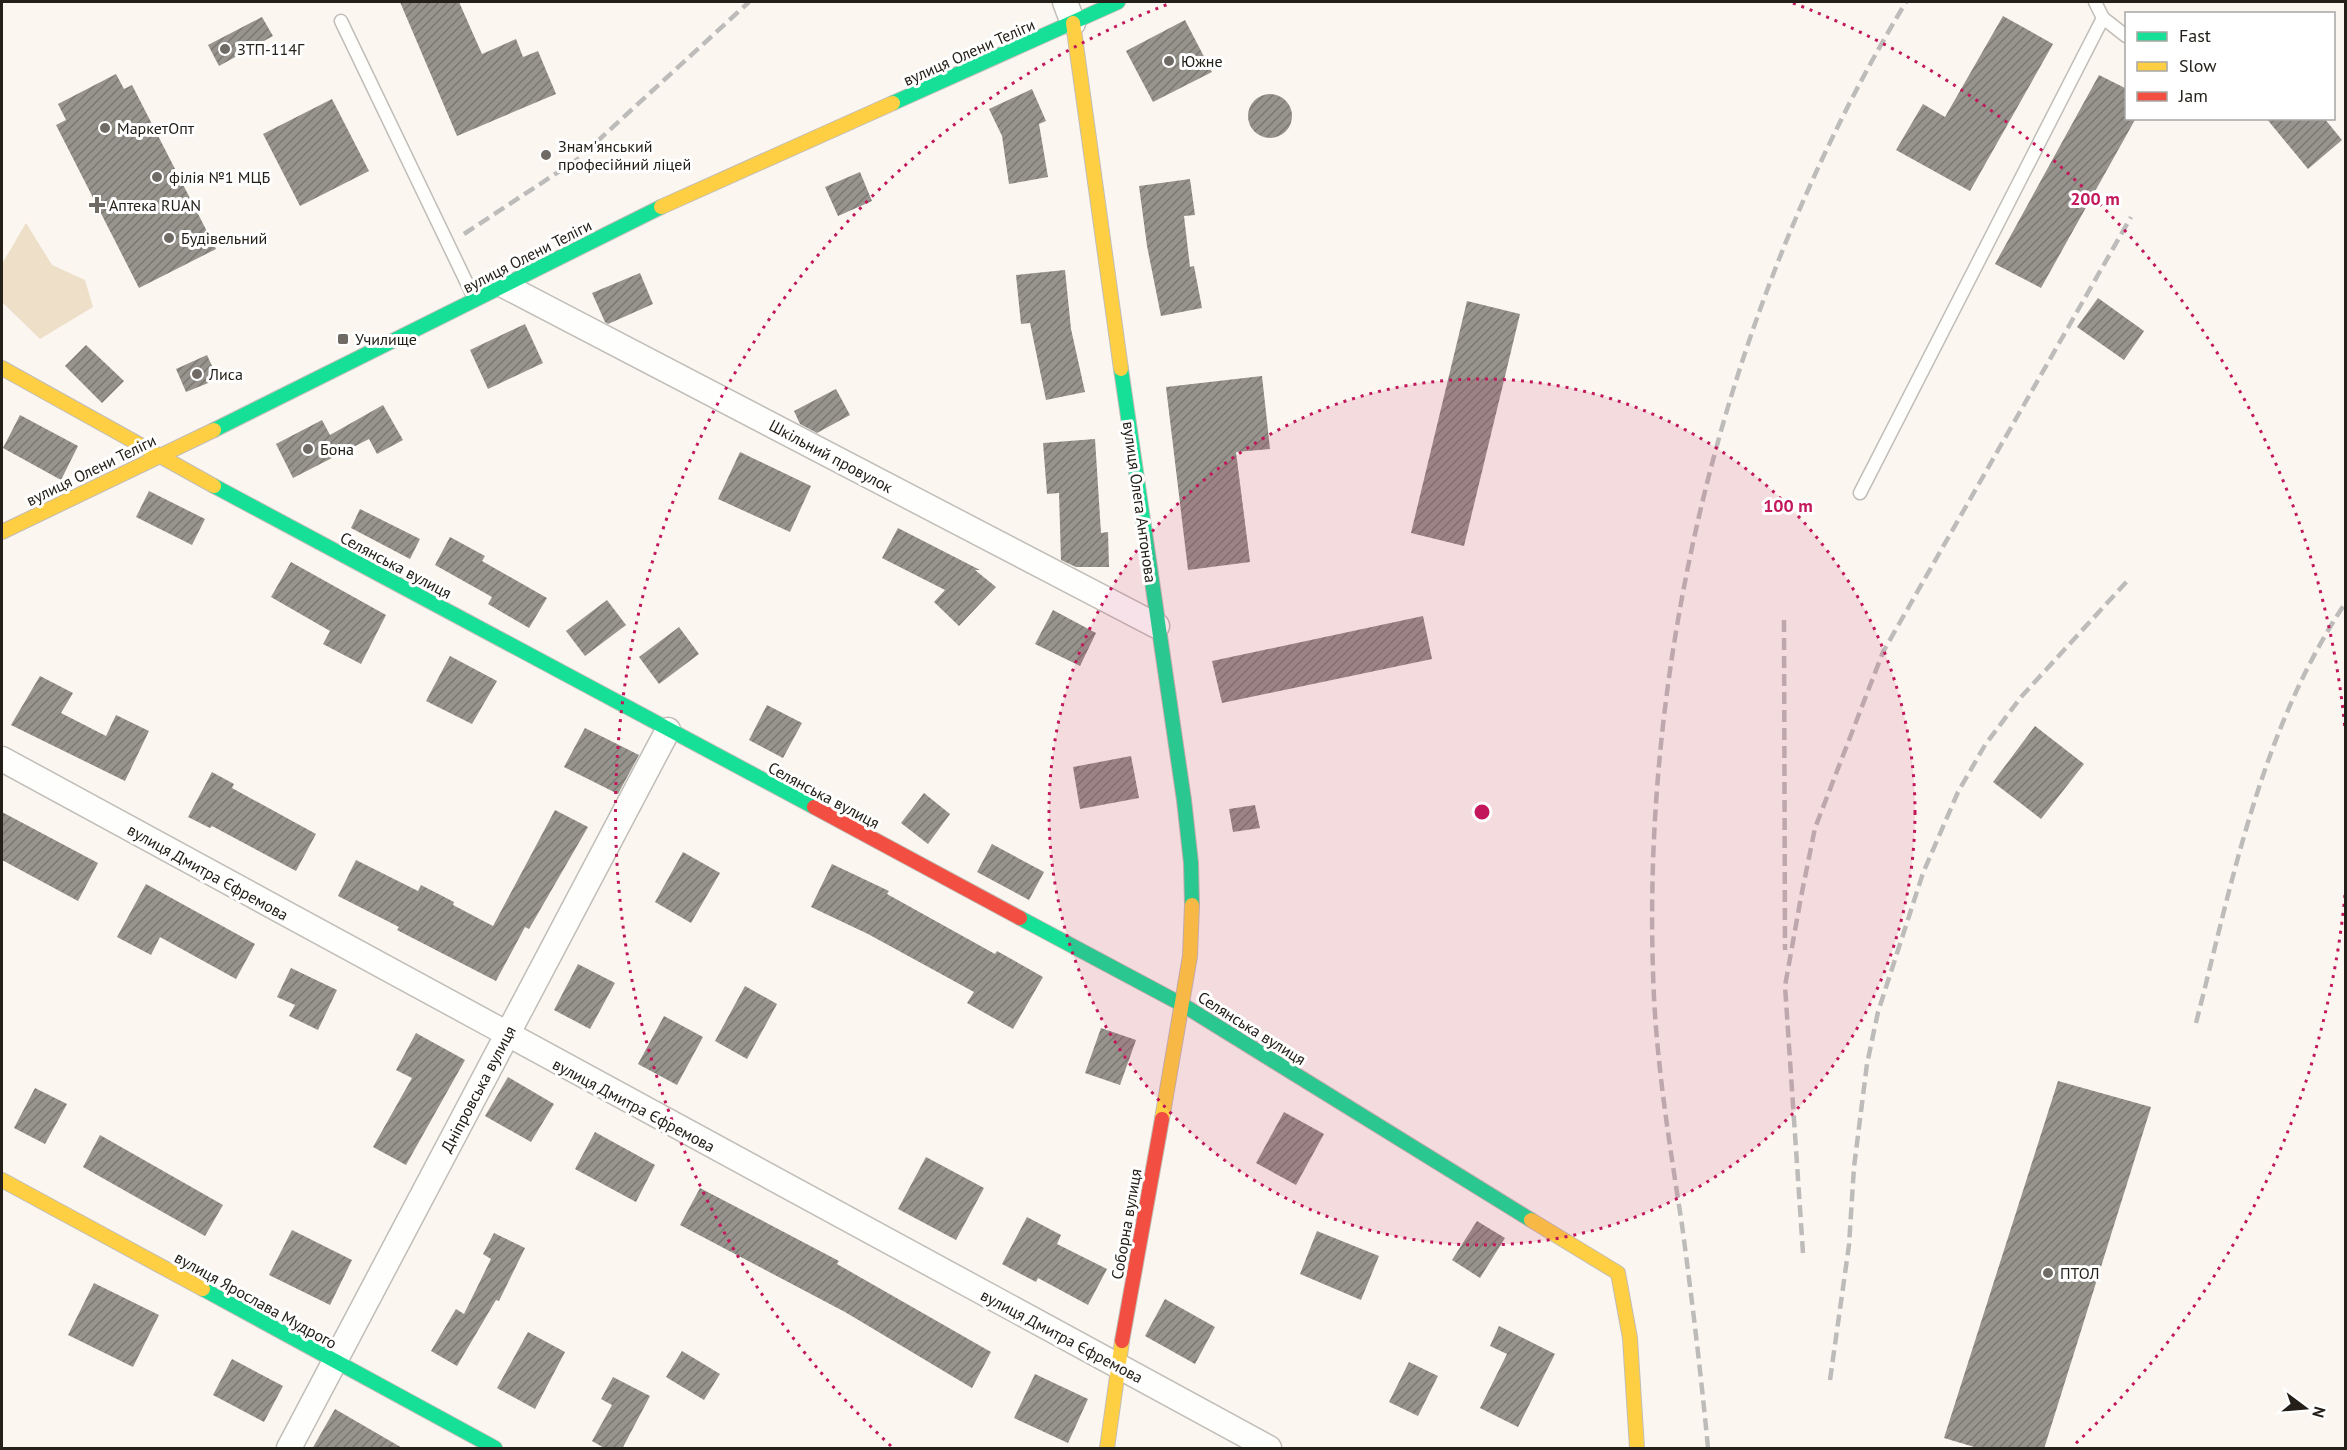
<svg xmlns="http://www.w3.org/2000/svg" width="2347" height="1450" viewBox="0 0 2347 1450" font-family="'PT Sans',sans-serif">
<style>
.green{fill:#eddfc8}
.building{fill:url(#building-hatch)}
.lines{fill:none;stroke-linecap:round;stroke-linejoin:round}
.lane-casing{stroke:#c1bdb7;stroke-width:15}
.street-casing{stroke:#c1bdb7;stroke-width:27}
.fast-casing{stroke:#c1bdb7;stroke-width:16}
.slow-casing{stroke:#c1bdb7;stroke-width:16}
.jam-casing{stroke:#c1bdb7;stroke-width:16}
.lane{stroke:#fefefd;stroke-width:12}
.street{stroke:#fefefd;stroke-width:24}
.fast{stroke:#16e098;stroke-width:14}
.slow{stroke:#ffcf43;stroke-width:14}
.jam{stroke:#f24e42;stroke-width:14}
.rail{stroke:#bdbcba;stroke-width:4.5;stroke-dasharray:12 6;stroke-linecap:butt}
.ring{fill:none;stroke:#c2185b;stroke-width:3;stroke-dasharray:3 6}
.poi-dot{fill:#6f6b64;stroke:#fff;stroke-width:2}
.labels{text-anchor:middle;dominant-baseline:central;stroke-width:6;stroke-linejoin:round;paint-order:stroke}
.poi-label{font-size:16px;fill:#242019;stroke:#fff;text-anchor:start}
.street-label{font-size:16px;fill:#242019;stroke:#fff}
.centre{fill:#c2185b;stroke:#fff;stroke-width:3}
.ring-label{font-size:18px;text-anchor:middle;font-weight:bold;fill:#c2185b;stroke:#fff;stroke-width:6;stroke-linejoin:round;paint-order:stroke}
</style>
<defs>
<pattern id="building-hatch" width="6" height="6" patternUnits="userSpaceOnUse" patternTransform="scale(1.5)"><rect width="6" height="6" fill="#97938d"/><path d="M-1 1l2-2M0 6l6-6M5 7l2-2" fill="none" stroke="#7b7872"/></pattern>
</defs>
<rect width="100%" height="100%" fill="#fbf6f0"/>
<!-- green -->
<path class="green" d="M26 223 52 265 85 280 93 307 40 339 2 302V264Z"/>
<!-- building -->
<g class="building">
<path d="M400 2H459L482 54 516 39 523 57 538 51 556 94 457 136Z"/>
<path d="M2003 16 2053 44 1970 191 1896 150 1923 104 1945 117Z"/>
<path d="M262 17 273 36 219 66 208 45Z"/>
<path d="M1185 20 1212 72 1153 102 1126 51Z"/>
<path d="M116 74 124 89 132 85 216 249 139 288 56 125 66 120 58 104Z"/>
<path d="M2099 75 2127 89V118H2136L2041 288 1995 264Z"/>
<path d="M1032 89 1046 121 1039 124 1048 177 1009 184 1002 136 989 109Z"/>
<circle cx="1270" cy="116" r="22"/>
<path d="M332 99 369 171 300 206 263 134Z"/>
<path d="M2266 118H2324L2342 140 2308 169Z"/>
<path d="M860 172 872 201 838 216 825 187Z"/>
<path d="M1190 179 1195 215 1184 216 1190 267 1194 266 1202 308 1161 316 1147 246 1139 186Z"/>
<path d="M1065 270 1071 329 1085 392 1046 400 1030 323 1021 324 1016 275Z"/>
<path d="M640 273 653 304 608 324 605 322 592 293Z"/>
<path d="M2098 298 2144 331 2124 360 2077 327Z"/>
<path d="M1467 301 1520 314 1464 546 1411 533Z"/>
<path d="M525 324 543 363 488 389 470 350Z"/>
<path d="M86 345 124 381 102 403 65 366Z"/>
<path d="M207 355 218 379 186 392 176 369Z"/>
<path d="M1262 376 1270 449 1236 452 1250 562 1188 570 1166 387Z"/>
<path d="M836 389 850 415 817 433 800 424 794 411Z"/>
<path d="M383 405 403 440 377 454 369 439 293 478 276 444 322 420 330 435Z"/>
<path d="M20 415 78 446 61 480 3 448Z"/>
<path d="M1095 439 1101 533 1108 532 1109 567H1076L1061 560 1059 493 1047 494 1043 443Z"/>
<path d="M740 452 811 486 790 532 718 499Z"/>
<path d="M149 491 205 519 192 545 136 517Z"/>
<path d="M360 509 420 539 410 559 351 528Z"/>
<path d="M898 528 980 570H975L996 587 959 626 934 602 945 590 882 558Z"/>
<path d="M450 537 485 556 482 561 547 598 529 628 488 604 492 597 435 565Z"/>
<path d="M291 562 386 615 361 664 323 644 330 631 271 597Z"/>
<path d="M607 600 626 625 585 656 566 631Z"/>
<path d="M1053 610 1096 633 1080 666 1035 644Z"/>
<path d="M1423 616 1432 659 1222 703 1212 661Z"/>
<path d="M679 627 699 654 659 684 639 657Z"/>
<path d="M450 656 497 681 472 724 426 701Z"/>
<path d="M40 676 73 693 61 713 106 736 116 715 149 731 125 781 11 725Z"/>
<path d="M767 705 802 723 783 758 749 740Z"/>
<path d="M2035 726 2084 764 2041 819 1993 782Z"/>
<path d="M585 728 639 755 618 794 564 767Z"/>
<path d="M1131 756 1139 798 1080 809 1073 767Z"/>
<path d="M212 772 234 784 232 788 316 834 296 871 212 826 210 828 188 817Z"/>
<path d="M924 793 950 814 928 844 901 823Z"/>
<path d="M1255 805 1260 828 1233 832 1229 809Z"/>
<path d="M555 810 588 827 529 929 525 927 496 981 397 930 399 927 338 896 356 860 418 891 421 885 454 902 453 905 493 926Z"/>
<path d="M2 812 98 863 78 901 2 860Z"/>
<path d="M992 844 1044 872 1029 900 977 872Z"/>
<path d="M683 852 720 873 691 923 655 902Z"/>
<path d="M832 864 889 891 887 894 995 954 997 951 1043 977 1013 1029 967 1003 974 992 868 934 811 907Z"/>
<path d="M146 884 255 944 236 979 160 937 151 955 117 937Z"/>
<path d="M578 964 615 983 590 1029 554 1010Z"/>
<path d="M291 968 337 990 318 1030 289 1016 295 1005 277 997Z"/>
<path d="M745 986 777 1004 747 1059 715 1041Z"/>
<path d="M664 1016 703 1037 677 1085 638 1064Z"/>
<path d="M1101 1028 1136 1040 1120 1085 1085 1073Z"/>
<path d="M416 1033 465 1060 406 1165 373 1147 412 1078 396 1070Z"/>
<path d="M508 1077 554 1104 531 1142 485 1116Z"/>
<path d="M2058 1081 2151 1107 2044 1449H1981L1944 1438Z"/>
<path d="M35 1088 67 1104 45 1144 14 1128Z"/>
<path d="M1284 1112 1324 1134 1296 1185 1256 1163Z"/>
<path d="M595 1132 655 1165 636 1202 575 1169Z"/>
<path d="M100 1135 223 1205 205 1236 83 1167Z"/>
<path d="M926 1157 984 1188 956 1240 898 1209Z"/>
<path d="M700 1188 839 1261 837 1264 991 1352 972 1388 845 1312 680 1225Z"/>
<path d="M1027 1217 1061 1235 1057 1244 1107 1269 1088 1305 1038 1278 1036 1282 1002 1264Z"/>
<path d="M1477 1221 1505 1238 1480 1278 1452 1260Z"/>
<path d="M292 1230 352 1260 330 1305 269 1275Z"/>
<path d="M1317 1231 1379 1256 1361 1300 1300 1274Z"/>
<path d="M494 1233 525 1248 499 1301 496 1300 457 1366 431 1351 456 1309 464 1314 491 1259 483 1254Z"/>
<path d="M94 1283 159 1315 133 1367 68 1335Z"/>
<path d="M1165 1299 1215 1327 1195 1364 1145 1336Z"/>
<path d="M1499 1326 1555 1354 1518 1427 1480 1408 1507 1354 1490 1346Z"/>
<path d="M528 1332 565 1352 535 1409 497 1388Z"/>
<path d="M682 1351 720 1374 704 1400 666 1377Z"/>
<path d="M232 1359 283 1386 264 1422 213 1395Z"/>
<path d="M1409 1362 1438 1376 1418 1416 1389 1402Z"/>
<path d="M1035 1374 1088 1399 1068 1443 1014 1418Z"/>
<path d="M613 1377 650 1396 622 1449H606L592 1441 612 1405 601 1399Z"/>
<path d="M335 1409 404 1449H312Z"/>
</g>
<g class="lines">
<!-- lane casing -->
<g class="lane-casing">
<g id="lane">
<path d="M2103 18 2126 36"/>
<path d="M341 21 475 300"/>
<path d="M1860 493 2103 18 2095 2"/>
</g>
</g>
<!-- street casing -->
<g class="street-casing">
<g id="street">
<path d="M1065 2 1073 23"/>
<path d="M505 286 1157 626"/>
<path d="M2 759 1269 1448"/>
<path d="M289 1448 668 730"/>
</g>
</g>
<!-- fast casing -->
<g class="fast-casing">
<g id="fast">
<path d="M893 103 1118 2"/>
<path d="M1121 369 1184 800 1191 863 1192 905"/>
<path d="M214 430 661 207"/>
<path d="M214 486 814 807"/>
<path d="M1020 918 1183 1005 1531 1220"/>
<path d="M203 1289 495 1448"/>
</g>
</g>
<!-- slow casing -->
<g class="slow-casing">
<g id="slow">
<path d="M1073 23 1121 369"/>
<path d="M661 207 893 103"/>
<path d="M2 368 214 486"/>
<path d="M2 532 214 430"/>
<path d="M1162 1119 1190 956 1192 905"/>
<path d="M2 1180 203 1289"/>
<path d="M1531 1220 1618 1273 1630 1338 1637 1448"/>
<path d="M1107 1448 1122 1341"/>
</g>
</g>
<!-- jam casing -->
<g class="jam-casing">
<g id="jam">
<path d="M814 807 1020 918"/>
<path d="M1122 1341 1162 1119"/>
</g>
</g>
<!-- lane -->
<use href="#lane" class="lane"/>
<!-- street -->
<use href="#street" class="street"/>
<!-- fast -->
<use href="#fast" class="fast"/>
<!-- slow -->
<use href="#slow" class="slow"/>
<!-- jam -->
<use href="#jam" class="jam"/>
<!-- rail -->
<g class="rail">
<path d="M464 234 578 159 749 2"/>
<path d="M1784 620 1785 950"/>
<path d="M2196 1023C2233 879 2261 729 2346 602"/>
<path d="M1803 1253 1785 986 1801 897 1815 828 1883 652 2131 217"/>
<path d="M1830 1380 1849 1245 1854 1167 1867 1064 1878 1012 1923 873 1958 792 1985 745 2021 697 2130 578"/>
<path d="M1708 1448C1701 1374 1692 1299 1682 1225 1669 1140 1655 1056 1653 971 1642 638 1734 286 1906 2"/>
</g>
</g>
<!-- distance rings -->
<circle cx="1482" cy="812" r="433" fill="#c2185b" fill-opacity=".12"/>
<g class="ring">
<circle cx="1482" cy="812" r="433"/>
<path d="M2345 895A867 867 0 0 1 2073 1446M891 1446A867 867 0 0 1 1171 3M1793 3A867 867 0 0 1 2345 729"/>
</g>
<!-- markers -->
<g class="poi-dot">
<circle cx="225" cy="49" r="6"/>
<circle cx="1169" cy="61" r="6"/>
<circle cx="105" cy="128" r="6"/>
<circle cx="546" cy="155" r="6"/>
<circle cx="157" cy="177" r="6"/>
<path d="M94 196h6v6h6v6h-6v6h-6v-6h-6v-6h6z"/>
<circle cx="169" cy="238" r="6"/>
<rect x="337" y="333" width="12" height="12" rx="3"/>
<circle cx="197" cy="374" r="6"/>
<circle cx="308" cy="449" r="6"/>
<circle cx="2048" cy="1273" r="6"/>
</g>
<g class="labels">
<!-- poi labels -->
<g class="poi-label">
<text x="237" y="49">ЗТП-114Г</text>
<text x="1181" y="61">Южне</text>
<text x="117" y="128">МаркетОпт</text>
<text x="558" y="146">Знам'янський<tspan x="558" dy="18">професійний ліцей</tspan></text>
<text x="169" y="177">філія №1 МЦБ</text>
<text x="109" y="205">Аптека RUAN</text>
<text x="181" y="238">Будівельний</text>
<text x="355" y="339">Училище</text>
<text x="209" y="374">Лиса</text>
<text x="320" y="449">Бона</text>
<text x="2060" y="1273">ПТОЛ</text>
</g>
<!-- street labels -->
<g class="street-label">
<text transform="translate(969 52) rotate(-24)">вулиця Олени Теліги</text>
<text transform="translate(527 256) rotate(-27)">вулиця Олени Теліги</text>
<text transform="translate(831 456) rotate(28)">Шкільний провулок</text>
<text transform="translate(91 470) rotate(-26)">вулиця Олени Теліги</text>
<text transform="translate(1140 502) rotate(82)">вулиця Олега Антонова</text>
<text transform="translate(396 565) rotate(28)">Селянська вулиця</text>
<text transform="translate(824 795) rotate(28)">Селянська вулиця</text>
<text transform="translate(208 872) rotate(29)">вулиця Дмитра Єфремова</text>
<text transform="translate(1252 1028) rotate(32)">Селянська вулиця</text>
<text transform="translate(478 1089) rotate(-62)">Дніпровська вулиця</text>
<text transform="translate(634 1105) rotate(28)">вулиця Дмитра Єфремова</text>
<text transform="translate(1126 1224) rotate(-80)">Соборна вулиця</text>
<text transform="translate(256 1300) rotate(29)">вулиця Ярослава Мудрого</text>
<text transform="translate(1062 1336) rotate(28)">вулиця Дмитра Єфремова</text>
</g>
</g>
<circle cx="1482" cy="812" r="9" class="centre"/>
<g class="ring-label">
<text x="2095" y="205">200 m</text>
<text x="1788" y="512">100 m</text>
</g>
<!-- border -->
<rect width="2347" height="1450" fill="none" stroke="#242019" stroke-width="6"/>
<!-- legend -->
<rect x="2125" y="12" width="210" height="108" fill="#ffffff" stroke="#a7a6a3" stroke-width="1.5"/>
<rect x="2137" y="32" width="30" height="9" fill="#16e098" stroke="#a7a6a3" stroke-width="1.5"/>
<text x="2179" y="42" font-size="18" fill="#242019">Fast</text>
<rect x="2137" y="62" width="30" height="9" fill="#ffcf43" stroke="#a7a6a3" stroke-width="1.5"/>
<text x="2179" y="72" font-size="18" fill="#242019">Slow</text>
<rect x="2137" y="92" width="30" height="9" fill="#f24e42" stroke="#a7a6a3" stroke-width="1.5"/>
<text x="2179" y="102" font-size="18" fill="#242019">Jam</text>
<!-- north arrow -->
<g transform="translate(2305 1408) rotate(106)" stroke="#ffffff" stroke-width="4.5" paint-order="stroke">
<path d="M0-4.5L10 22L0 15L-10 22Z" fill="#242019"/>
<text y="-9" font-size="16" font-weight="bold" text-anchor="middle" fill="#242019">N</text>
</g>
</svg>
